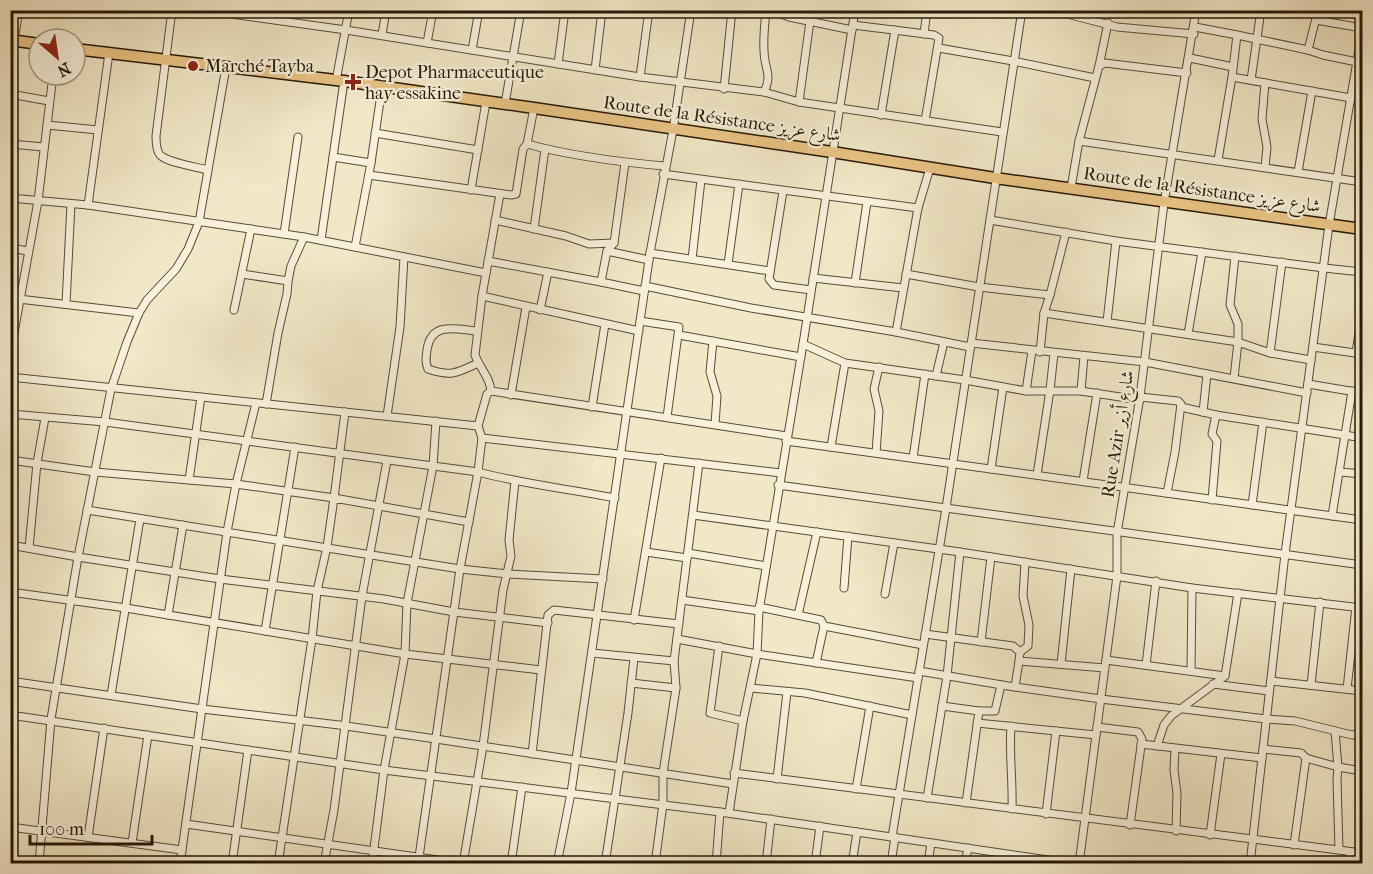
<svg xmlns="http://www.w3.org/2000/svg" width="1373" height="874" viewBox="0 0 1373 874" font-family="'IM FELL French Canon',Amiri,serif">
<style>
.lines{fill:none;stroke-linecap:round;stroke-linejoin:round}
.minor-casing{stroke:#594c38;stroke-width:9}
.primary-casing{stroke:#261809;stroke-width:13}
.minor{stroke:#f7f0db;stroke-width:7}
.primary{stroke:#e9c484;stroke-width:10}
.poi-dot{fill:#8f2418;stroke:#f7f0db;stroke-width:2}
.labels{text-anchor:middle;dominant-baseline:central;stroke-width:4.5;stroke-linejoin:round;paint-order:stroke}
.poi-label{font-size:18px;fill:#261809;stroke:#f7f0db;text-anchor:start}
.street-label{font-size:18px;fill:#261809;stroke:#f7f0db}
</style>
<rect width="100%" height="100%" fill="#f2e8c7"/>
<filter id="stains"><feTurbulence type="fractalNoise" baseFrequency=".00333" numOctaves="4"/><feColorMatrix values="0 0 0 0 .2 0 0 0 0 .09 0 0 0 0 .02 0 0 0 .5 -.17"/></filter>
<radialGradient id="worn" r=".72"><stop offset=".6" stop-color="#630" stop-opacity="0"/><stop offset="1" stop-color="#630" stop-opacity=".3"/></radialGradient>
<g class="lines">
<!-- minor casing -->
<g class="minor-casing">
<g id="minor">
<path d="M172 10 156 136C156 142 156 150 160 155 168 163 197 167 208 170"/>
<path d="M202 10 346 30 640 77 764 92 799 102 1002 132"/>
<path d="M772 10 789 17 852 30"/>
<path d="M1052 10 1117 27 1194 34"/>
<path d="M1318 10 1308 50 1323 55 1357 62"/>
<path d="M1316 20 1362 28"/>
<path d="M853 25 934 35 939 38 925 121"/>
<path d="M1195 27 1237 35 1232 77 1351 98"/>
<path d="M924 34 927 10"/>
<path d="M382 35 386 10"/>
<path d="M1237 35 1308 50"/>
<path d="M427 43 433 10"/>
<path d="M939 48 1013 61 1095 78"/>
<path d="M472 50 479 10"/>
<path d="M1190 58 1233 67"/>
<path d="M10 64 19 10"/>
<path d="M558 64 565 10"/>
<path d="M1099 66 1108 23"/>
<path d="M595 70 602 10"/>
<path d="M640 77 649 10"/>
<path d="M1251 80 1261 10"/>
<path d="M336 81 349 10"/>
<path d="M724 89 732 10"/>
<path d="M764 92C773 74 764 69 764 50 763 37 765 24 766 10"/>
<path d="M10 94 49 101"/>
<path d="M799 102 810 21"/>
<path d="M505 104 521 10"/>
<path d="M881 115 895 30"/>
<path d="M47 125 98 130"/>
<path d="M375 133 478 150"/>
<path d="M1079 141 1362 182"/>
<path d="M10 144 44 147"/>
<path d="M527 144C571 156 619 162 664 166"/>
<path d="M333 157 371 163"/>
<path d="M1218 160 1232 77"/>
<path d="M625 163 614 243 607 251 601 282 644 291"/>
<path d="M1265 167 1267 147 1262 119 1265 83"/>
<path d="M1298 172 1312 91"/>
<path d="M663 174 918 208"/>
<path d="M369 175 511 195 516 194 523 149 527 144 534 108"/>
<path d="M1071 188 1079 141 1099 66 1105 63 1187 73"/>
<path d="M471 190 486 102"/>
<path d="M783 191 769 279 774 285 811 290"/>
<path d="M10 198 88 205 304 237 486 273"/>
<path d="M88 205 109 53"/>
<path d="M495 220 566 236 589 244 614 243"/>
<path d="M990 220 1116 241 1324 268 1362 272"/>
<path d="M534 229 545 149"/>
<path d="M284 234 298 137"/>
<path d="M321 240 344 81"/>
<path d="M355 247 371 163 382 87"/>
<path d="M10 248 28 251"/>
<path d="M607 251 649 260"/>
<path d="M650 253 770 271"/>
<path d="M692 259 701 180"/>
<path d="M488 261 601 282"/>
<path d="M728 264 739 184"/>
<path d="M242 274 288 281"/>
<path d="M906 274 979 287 1050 295 1044 313 1238 342 1270 353 1311 360"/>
<path d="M813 278 903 288"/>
<path d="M855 283 867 202"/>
<path d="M645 286 751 308 896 332 970 347"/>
<path d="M1050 295 1066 232"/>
<path d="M482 296 639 331"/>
<path d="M10 298 139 313"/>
<path d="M66 304 71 204"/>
<path d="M234 310 251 229"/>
<path d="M540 310 548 272"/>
<path d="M640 321 679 327 667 417"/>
<path d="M1107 322 1116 241"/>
<path d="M477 331C456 329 431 321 427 350 426 357 425 362 428 369 451 377 457 373 478 363"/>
<path d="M896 332 918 208 930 168"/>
<path d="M1188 334 1202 252"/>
<path d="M679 335 801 357"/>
<path d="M713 341 710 372 717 396 715 424"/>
<path d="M971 343 1145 362 1307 393"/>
<path d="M803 344 845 363 965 380 1026 391H1081L1140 400"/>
<path d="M1313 347 1362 354"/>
<path d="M1040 352 1044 313"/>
<path d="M1270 353 1282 262"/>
<path d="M1356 353 1362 313"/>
<path d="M10 355 38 201 53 75"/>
<path d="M936 376 944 342"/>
<path d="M10 377 478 426"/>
<path d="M1234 378 1238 342V324L1230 305 1235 256"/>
<path d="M1308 384 1362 393"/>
<path d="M491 391 787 436"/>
<path d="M1026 391 1032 351"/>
<path d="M1081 391 1084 356"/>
<path d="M1352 391 1345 435 1362 438"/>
<path d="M511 395 526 307"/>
<path d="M1140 397 1178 401 1181 404 1175 452 1167 493"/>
<path d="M266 404 278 333 287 294 288 281 291 266 304 237"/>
<path d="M592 407 605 324"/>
<path d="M1181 407 1216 415 1345 435 1332 516"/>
<path d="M1203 412 1207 374"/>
<path d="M10 414 105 422 478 472C523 484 569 489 615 498"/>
<path d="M387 416 400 327 404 257"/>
<path d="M482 438 781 473"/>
<path d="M786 441 1362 520"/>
<path d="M831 447 845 363"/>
<path d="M876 453 879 411 874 389 879 367"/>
<path d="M913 458 925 374"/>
<path d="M10 460 95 472 236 484 334 498 345 412"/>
<path d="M991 469 1003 387"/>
<path d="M1340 472 1362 474"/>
<path d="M1037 475 1050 390 1054 353"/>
<path d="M189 480 201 397"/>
<path d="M1083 481 1097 393"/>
<path d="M778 485 1362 565"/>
<path d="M1212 500 1217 441 1212 434 1216 415"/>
<path d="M1252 505 1263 422"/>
<path d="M87 510 460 569 508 574 603 579"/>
<path d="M693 515 960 552 1192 588 1362 608"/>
<path d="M10 545 78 557 220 579 384 599 454 612 548 623"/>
<path d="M29 548 37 463 45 418"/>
<path d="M646 552 687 558"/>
<path d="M688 553 766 566"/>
<path d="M844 588 848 536"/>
<path d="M10 592 126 608 405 654 541 670"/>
<path d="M885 594 894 543"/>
<path d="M682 600 759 611"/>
<path d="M759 607 821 620 824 626 816 663"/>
<path d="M168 615 183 525"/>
<path d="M798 615 817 532"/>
<path d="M634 620 661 458"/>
<path d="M10 622 15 592"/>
<path d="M824 626 923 645"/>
<path d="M265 631 295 447"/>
<path d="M925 634 1013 646 1020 652 1019 661 1105 668"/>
<path d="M677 639 757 654 918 678"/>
<path d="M981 642 991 557"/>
<path d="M719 646 710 713 743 721"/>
<path d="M1020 652 1028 646 1029 625 1023 596 1025 562"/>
<path d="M592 653 674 661"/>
<path d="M1106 660 1225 676"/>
<path d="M1061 664 1071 569"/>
<path d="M1146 665 1156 581"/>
<path d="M919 671 1008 686 1101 699 1266 719 1295 721 1352 735 1360 734 1362 731"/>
<path d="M1191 671 1192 588"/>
<path d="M10 681 202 709 339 725 436 739 733 784"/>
<path d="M1271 681 1362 691"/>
<path d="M631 683 676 688"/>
<path d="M1213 684 1269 691"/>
<path d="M1311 685 1320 602"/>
<path d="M1015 687 1019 661"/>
<path d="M751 688 805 693 912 715"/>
<path d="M1347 689 1356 607"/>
<path d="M111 695 140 519"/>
<path d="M942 706 979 711 966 803"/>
<path d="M979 711H995L1001 685"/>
<path d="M10 715 384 770 720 812"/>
<path d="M977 723 1096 735"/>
<path d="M1011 726C1009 754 1013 781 1012 809"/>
<path d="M1097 727 1138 732 1142 739 1130 825"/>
<path d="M1335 731 1338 767 1337 779 1339 850"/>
<path d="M1141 744 1262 758"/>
<path d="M1157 746 1164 725 1171 716 1225 676 1238 593"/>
<path d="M1175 749 1174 770 1177 793 1176 831"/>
<path d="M1263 749 1301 753 1306 758 1294 845"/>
<path d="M532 754 548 615 554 610 679 624"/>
<path d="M1306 758 1338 767 1362 771"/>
<path d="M734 773 1362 853"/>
<path d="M777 779 787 692"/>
<path d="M856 789 870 706"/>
<path d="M927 798 947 676 960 552"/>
<path d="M729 813 743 721 757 654 759 611 803 344 855 10"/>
<path d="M1046 814 1056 731"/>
<path d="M186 824 466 864"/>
<path d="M10 827 182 850"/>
<path d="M1210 835 1221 754"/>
<path d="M88 837 104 728"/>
<path d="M892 837 946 508 1022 10"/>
<path d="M132 843 148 735"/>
<path d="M39 864 51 719 78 557 111 389 127 342 139 313 147 300 176 269 188 249 199 222 226 67"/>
<path d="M180 864 227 532 236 484 256 403"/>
<path d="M232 864 248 750"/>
<path d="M278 864 312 639 317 591 327 547 334 498 469 522"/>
<path d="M324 864 334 810 362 596 387 461"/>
<path d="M372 864 384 770 405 654 407 603 433 466 436 421"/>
<path d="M418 864 460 569 478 472 482 438 478 426 487 394 491 391C490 377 480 369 475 355L482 296 500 194"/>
<path d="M463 864 483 746 503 590 511 556 509 540 515 481"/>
<path d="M511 864 522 787"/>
<path d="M557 864 571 793 650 253 673 130 691 10"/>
<path d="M605 864 628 713 634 658"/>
<path d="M655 864 663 804V773L676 688 674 661 699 463"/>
<path d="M716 864 720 812 1076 864"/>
<path d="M766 864 771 819"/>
<path d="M815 864 820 826"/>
<path d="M852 864 857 832"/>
<path d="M891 864 895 837"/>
<path d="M928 864 931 843"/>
<path d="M965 864 968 848"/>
<path d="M1079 864 1117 576V533L1140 397 1164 203 1196 10"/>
<path d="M1250 864 1285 554 1329 225 1362 32"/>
<path d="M1348 864 1350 852"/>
</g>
</g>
<!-- primary casing -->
<g class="primary-casing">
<g id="primary">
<path d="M10 40 39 44"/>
<path d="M75 49 344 81 534 108 832 152 995 178 1362 229"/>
</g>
</g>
<!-- minor -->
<use href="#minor" class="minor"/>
<!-- primary -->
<use href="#primary" class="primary"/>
</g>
<!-- markers -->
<g class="poi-dot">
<circle cx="193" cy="66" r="6"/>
<path d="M350 73h6v6h6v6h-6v6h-6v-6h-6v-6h6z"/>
</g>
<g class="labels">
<!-- poi labels -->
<g class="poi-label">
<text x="205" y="66">Marché Tayba</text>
<text x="365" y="72">Depot Pharmaceutique<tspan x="365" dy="21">hay essakine</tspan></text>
</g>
<!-- street labels -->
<g class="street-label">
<text transform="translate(722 119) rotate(8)">Route de la Résistance شارع عزيز</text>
<text transform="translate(1202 190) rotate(8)">Route de la Résistance شارع عزيز</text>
<text transform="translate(1118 434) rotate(-81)">Rue Azir شارع أزير</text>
</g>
</g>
<!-- margin -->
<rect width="1373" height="874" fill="none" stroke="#f2e8c7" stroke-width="36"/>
<rect x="12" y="12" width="1349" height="850" fill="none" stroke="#261809" stroke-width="3"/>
<rect x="18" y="18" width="1337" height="838" fill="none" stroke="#261809" stroke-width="1.5"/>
<!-- north arrow -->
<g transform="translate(57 57) rotate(151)"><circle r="28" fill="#f7f0db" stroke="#a39a87" stroke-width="1.5"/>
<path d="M0-4.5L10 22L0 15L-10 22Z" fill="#8f2418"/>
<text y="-9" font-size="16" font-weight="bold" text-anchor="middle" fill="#261809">N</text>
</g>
<!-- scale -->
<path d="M30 835v9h122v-9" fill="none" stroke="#261809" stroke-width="3"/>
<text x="39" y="835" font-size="18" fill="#261809" stroke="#f7f0db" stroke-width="4.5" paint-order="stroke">100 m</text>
<rect width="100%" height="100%" filter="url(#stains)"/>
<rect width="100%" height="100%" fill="url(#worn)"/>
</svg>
